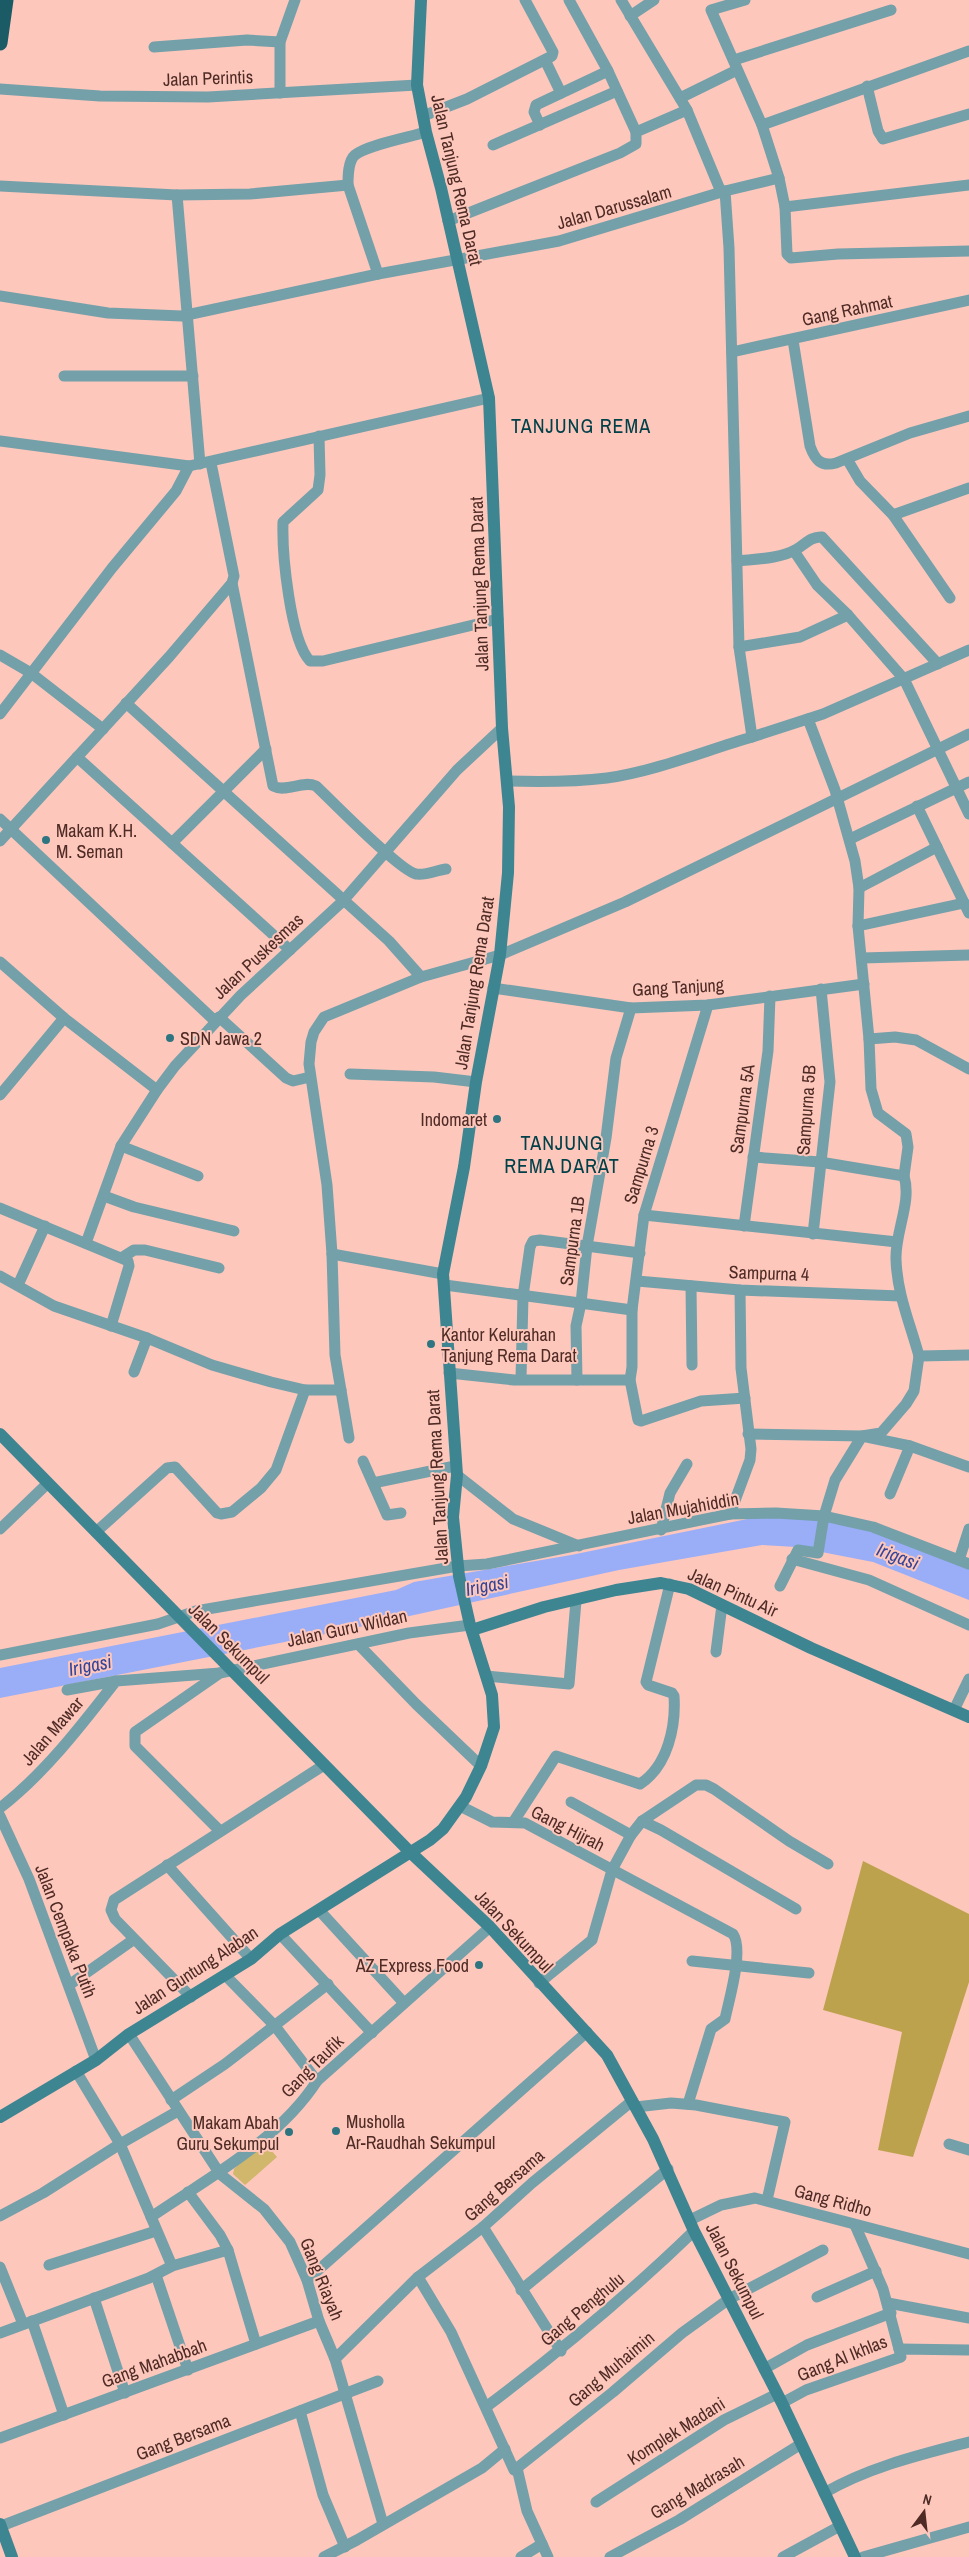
<svg xmlns="http://www.w3.org/2000/svg" width="969" height="2557" viewBox="0 0 969 2557" font-family="'Archivo Narrow',sans-serif">
<style>
.green{fill:#d0b76c}
.forest{fill:#bda24e}
.water{fill:#99aef7}
.lines{fill:none;stroke-linecap:round;stroke-linejoin:round}
.street{stroke:#74a0a9;stroke-width:11}
.secondary{stroke:#3e8592;stroke-width:12}
.highway{stroke:#1b5b66;stroke-width:15}
.poi-dot{fill:#2e7581;stroke:#fdc7bc;stroke-width:2}
.labels{text-anchor:middle;dominant-baseline:central;stroke-width:4;stroke-linejoin:round;paint-order:stroke}
.street-label{font-size:18px;fill:#4f2b25;stroke:#fdc7bc}
.poi-label{font-size:18px;fill:#4f2b25;stroke:#fdc7bc;text-anchor:start}
.water-label{font-size:19px;font-style:italic;fill:#354599;stroke:#fdc7bc}
.quarter-label{font-size:20px;letter-spacing:1px;fill:#004049;stroke:#fdc7bc}
</style>
<rect width="100%" height="100%" fill="#fdc7bc"/>
<!-- green -->
<path class="green" d="M263 2141 277 2157 245 2185 233 2174 234 2169Z"/>
<!-- forest -->
<path class="forest" d="M863 1861 969 1914V1982L913 2157 878 2150 902 2032 823 2010Z"/>
<!-- water -->
<path class="water" d="M762 1516 814 1517 882 1533 969 1568V1600L873 1562 796 1547 762 1545 619 1570 341 1631 0 1698V1668L396 1590 414 1582 571 1555Z"/>
<g class="lines">
<!-- street -->
<g class="street">
<path d="M569 0 608 71 636 132"/>
<path d="M621 0 687 110 721 192"/>
<path d="M745 0 711 10 762 125 779 178 785 207 969 185"/>
<path d="M630 16 654 0"/>
<path d="M154 47 247 40 280 42"/>
<path d="M545 60 561 93"/>
<path d="M734 60 891 10"/>
<path d="M867 86 878 131 883 139 969 114"/>
<path d="M0 89 100 96 208 97 417 85"/>
<path d="M280 93V42L295 0"/>
<path d="M680 98 737 70"/>
<path d="M423 116 467 99 552 56 553 52 525 0"/>
<path d="M540 125 534 112 536 105 608 71"/>
<path d="M762 125 969 51"/>
<path d="M493 145 617 91"/>
<path d="M348 185 378 274"/>
<path d="M0 186 177 195 250 194 348 185C348 176 348 161 355 155 367 145 410 137 426 132"/>
<path d="M725 191 729 248 739 647 752 737 823 714 969 650"/>
<path d="M177 195 200 464"/>
<path d="M785 207 787 254 791 258 838 254 969 251"/>
<path d="M448 221 620 153 636 144V132L687 110"/>
<path d="M0 296 108 313 182 316 378 274 559 241 725 191 779 178"/>
<path d="M793 340 810 446C815 460 821 467 836 463L910 433 969 416"/>
<path d="M732 352 969 300"/>
<path d="M64 376H193"/>
<path d="M319 436 320 475 318 490 283 522C282 553 290 640 310 661H323L498 619"/>
<path d="M0 441 189 466 489 398"/>
<path d="M847 459 860 481 893 515 950 598"/>
<path d="M893 515 969 488"/>
<path d="M794 551 817 585 848 615 904 679 969 814"/>
<path d="M737 561C755 559 780 559 797 549 805 544 812 536 822 537L938 664"/>
<path d="M232 583 273 786C286 793 302 780 316 786 332 801 400 871 416 874 424 876 438 870 446 869"/>
<path d="M739 647 800 637 848 615"/>
<path d="M0 655 31 673 103 729"/>
<path d="M126 703 389 941 421 977"/>
<path d="M0 714 112 568 176 491 189 466"/>
<path d="M808 719 835 790 855 861 859 888 858 926 869 1039 871 1089 878 1113 906 1134 908 1147 904 1176"/>
<path d="M77 757 290 950"/>
<path d="M507 781C541 782 574 782 607 778 656 771 704 751 752 737"/>
<path d="M917 806 969 913"/>
<path d="M0 819 215 1021"/>
<path d="M850 839 969 782"/>
<path d="M0 841 169 657 232 583 234 576 211 463"/>
<path d="M172 843 266 749"/>
<path d="M859 888 937 847"/>
<path d="M858 926 964 903"/>
<path d="M862 958 969 955"/>
<path d="M0 962 64 1018 157 1090"/>
<path d="M493 988 631 1008 708 1005 864 984"/>
<path d="M708 1005 644 1215 632 1310V1367L630 1380 638 1420 641 1421 701 1401 745 1398"/>
<path d="M219 1017 286 1078 293 1081 310 1077"/>
<path d="M869 1039 895 1037 916 1040 969 1069"/>
<path d="M350 1074 434 1077 476 1082"/>
<path d="M0 1095 64 1018"/>
<path d="M121 1146 198 1176"/>
<path d="M753 1157 820 1162 904 1176C912 1202 895 1232 896 1259 897 1294 910 1323 919 1356L969 1355"/>
<path d="M104 1196 134 1207 234 1231"/>
<path d="M0 1208 128 1261 129 1266 111 1326"/>
<path d="M644 1215 897 1242"/>
<path d="M744 1226 768 1051 770 996"/>
<path d="M813 1234 830 1082 821 989"/>
<path d="M86 1243 121 1146 157 1090 175 1066 241 995 343 901 457 770 502 728"/>
<path d="M332 1254 443 1274"/>
<path d="M123 1257 134 1250H145L219 1268"/>
<path d="M0 1276 54 1306 147 1338"/>
<path d="M637 1281 740 1290 900 1296"/>
<path d="M18 1285 45 1226"/>
<path d="M445 1285 632 1310"/>
<path d="M691 1286 692 1365"/>
<path d="M134 1372 147 1338 212 1365 271 1382 305 1390H341"/>
<path d="M449 1373 514 1380H630"/>
<path d="M521 1379 523 1296 530 1247 533 1241 540 1240 640 1253"/>
<path d="M577 1380 576 1326 581 1303 587 1246 606 1138 616 1058 631 1008"/>
<path d="M748 1434 862 1436 910 1446 969 1467"/>
<path d="M349 1438 335 1355 332 1254 327 1185 309 1064 311 1042 314 1032 324 1017 421 977 500 955 625 902 969 734"/>
<path d="M363 1461 387 1515 401 1513"/>
<path d="M457 1475 513 1519 579 1546"/>
<path d="M373 1483 455 1466"/>
<path d="M890 1494 910 1446"/>
<path d="M730 1514 750 1460 751 1449 741 1368 740 1290"/>
<path d="M0 1529 48 1483"/>
<path d="M661 1530 670 1493 687 1464"/>
<path d="M96 1532 167 1468 175 1467 217 1513 221 1514 232 1512 261 1488 276 1470 305 1390"/>
<path d="M792 1559 869 1580 969 1625"/>
<path d="M959 1560 969 1529"/>
<path d="M780 1586 798 1550 818 1553 824 1516 835 1480 862 1436 881 1433 906 1404 914 1391 919 1356"/>
<path d="M358 1644 416 1704 481 1766"/>
<path d="M716 1652 722 1605"/>
<path d="M0 1655 158 1624 196 1611 458 1566 487 1564 730 1514 776 1513 824 1516 873 1527 969 1564"/>
<path d="M486 1676 569 1684 576 1601"/>
<path d="M67 1690 116 1681"/>
<path d="M954 1710 969 1679"/>
<path d="M571 1802 631 1835"/>
<path d="M460 1806 492 1822 525 1823 733 1934C744 1950 729 2000 725 2019L711 2029 688 2104"/>
<path d="M0 1808C45 1773 81 1726 116 1681L220 1673"/>
<path d="M0 1816 29 1879 96 2060"/>
<path d="M514 1821 556 1756 640 1784C668 1766 676 1726 674 1696L672 1693 648 1685 646 1682 670 1584"/>
<path d="M642 1821 661 1830 796 1909"/>
<path d="M220 1831 135 1746V1732L220 1673 409 1633 470 1625"/>
<path d="M167 1865 251 1959"/>
<path d="M319 1910 404 2003"/>
<path d="M280 1934 372 2033"/>
<path d="M692 1961 809 1973"/>
<path d="M225 1975 275 2026 317 2081"/>
<path d="M539 1983 592 1940 612 1870 631 1835 642 1821 696 1785H706L714 1789 789 1841 828 1864"/>
<path d="M69 1985 133 1940"/>
<path d="M191 1997 115 1919 111 1910 114 1900 324 1765"/>
<path d="M129 2034 220 2174 264 2209 290 2242 307 2280 319 2321 335 2359 383 2524"/>
<path d="M76 2071 120 2144 172 2266"/>
<path d="M171 2100 225 2064 328 1984"/>
<path d="M636 2107 671 2103 696 2105 785 2122 767 2200"/>
<path d="M949 2144 969 2150"/>
<path d="M188 2192 220 2235 228 2250"/>
<path d="M0 2216 43 2193 120 2144 178 2111"/>
<path d="M151 2217C208 2178 278 2141 317 2081L490 1927"/>
<path d="M690 2220 721 2205 755 2198 969 2254"/>
<path d="M855 2225 883 2289 899 2349"/>
<path d="M483 2227 561 2351"/>
<path d="M49 2265 156 2231"/>
<path d="M0 2267 23 2324"/>
<path d="M156 2275 188 2370"/>
<path d="M418 2277 451 2332 514 2470 517 2468 527 2511 548 2557"/>
<path d="M307 2280 587 2032"/>
<path d="M521 2290 668 2169"/>
<path d="M817 2297 876 2271"/>
<path d="M94 2298 125 2393"/>
<path d="M888 2303 969 2318"/>
<path d="M32 2321 64 2415"/>
<path d="M0 2333 149 2278 172 2266 228 2250 256 2344"/>
<path d="M335 2359 418 2277 483 2227 532 2183 632 2101"/>
<path d="M764 2369 807 2345 891 2313"/>
<path d="M782 2403 806 2390 901 2357 899 2349 969 2350"/>
<path d="M486 2407C559 2352 628 2295 694 2231"/>
<path d="M300 2411 323 2495 345 2547"/>
<path d="M0 2438 319 2321"/>
<path d="M517 2468 613 2392 682 2333 729 2299 823 2250"/>
<path d="M824 2493C869 2467 919 2455 969 2442"/>
<path d="M596 2502 724 2420 777 2394"/>
<path d="M1 2526 378 2381"/>
<path d="M324 2557 357 2540 482 2468 505 2449"/>
<path d="M521 2557 542 2544"/>
<path d="M610 2557 679 2520 801 2444"/>
<path d="M783 2557 840 2526"/>
<path d="M863 2557 969 2527"/>
</g>
<!-- secondary -->
<g class="secondary">
<path d="M0 1434 409 1851 490 1927 607 2055 653 2139 694 2231 782 2403 855 2557"/>
<path d="M472 1630 544 1607 616 1590 661 1583 689 1589 811 1648 969 1717"/>
<path d="M0 2117 96 2060 129 2034 251 1959 280 1934 430 1840 443 1829 466 1797 481 1766 494 1727 492 1695 470 1625 459 1576 453 1517 457 1475 443 1274 464 1167 476 1082 500 955 508 873 509 807 502 728 489 398 441 188 426 132 417 85 421 0"/>
<path d="M0 2524 12 2557"/>
</g>
<!-- highway -->
<path class="highway" d="M0 43 6 0"/>
</g>
<!-- markers -->
<g class="poi-dot">
<circle cx="46" cy="840" r="5"/>
<circle cx="170" cy="1038" r="5"/>
<circle cx="497" cy="1119" r="5"/>
<circle cx="431" cy="1344" r="5"/>
<circle cx="479" cy="1965" r="5"/>
<circle cx="336" cy="2131" r="5"/>
<circle cx="289" cy="2132" r="5"/>
</g>
<g class="labels">
<!-- street labels -->
<g class="street-label">
<text transform="translate(208 78) rotate(-2)">Jalan Perintis</text>
<text transform="translate(457 180) rotate(77)">Jalan Tanjung Rema Darat</text>
<text transform="translate(614 207) rotate(-16)">Jalan Darussalam</text>
<text transform="translate(847 310) rotate(-12)">Gang Rahmat</text>
<text transform="translate(479 584) rotate(-92)">Jalan Tanjung Rema Darat</text>
<text transform="translate(258 956) rotate(-43)">Jalan Puskesmas</text>
<text transform="translate(474 983) rotate(-81)">Jalan Tanjung Rema Darat</text>
<text transform="translate(678 987) rotate(-3)">Gang Tanjung</text>
<text transform="translate(742 1109) rotate(-82)">Sampurna 5A</text>
<text transform="translate(806 1110) rotate(-86)">Sampurna 5B</text>
<text transform="translate(641 1165) rotate(-73)">Sampurna 3</text>
<text transform="translate(572 1241) rotate(-82)">Sampurna 1B</text>
<text transform="translate(769 1273) rotate(2)">Sampurna 4</text>
<text transform="translate(437 1477) rotate(-93)">Jalan Tanjung Rema Darat</text>
<text transform="translate(683 1508) rotate(-10)">Jalan Mujahiddin</text>
<text transform="translate(733 1592) rotate(24)">Jalan Pintu Air</text>
<text transform="translate(347 1628) rotate(-12)">Jalan Guru Wildan</text>
<text transform="translate(229 1643) rotate(45)">Jalan Sekumpul</text>
<text transform="translate(52 1731) rotate(-49)">Jalan Mawar</text>
<text transform="translate(568 1828) rotate(27)">Gang Hijrah</text>
<text transform="translate(66 1931) rotate(69)">Jalan Cempaka Putih</text>
<text transform="translate(514 1931) rotate(47)">Jalan Sekumpul</text>
<text transform="translate(195 1970) rotate(-33)">Jalan Guntung Alaban</text>
<text transform="translate(312 2066) rotate(-45)">Gang Taufik</text>
<text transform="translate(504 2185) rotate(-41)">Gang Bersama</text>
<text transform="translate(833 2200) rotate(15)">Gang Ridho</text>
<text transform="translate(735 2271) rotate(63)">Jalan Sekumpul</text>
<text transform="translate(322 2279) rotate(68)">Gang Riayah</text>
<text transform="translate(582 2309) rotate(-40)">Gang Penghulu</text>
<text transform="translate(842 2358) rotate(-22)">Gang Al Ikhlas</text>
<text transform="translate(154 2363) rotate(-20)">Gang Mahabbah</text>
<text transform="translate(611 2369) rotate(-40)">Gang Muhaimin</text>
<text transform="translate(676 2431) rotate(-32)">Komplek Madani</text>
<text transform="translate(183 2437) rotate(-21)">Gang Bersama</text>
<text transform="translate(697 2487) rotate(-31)">Gang Madrasah</text>
</g>
<!-- poi labels -->
<g class="poi-label">
<text x="56" y="830">Makam K.H.<tspan x="56" dy="21">M. Seman</tspan></text>
<text x="180" y="1038">SDN Jawa 2</text>
<text x="487" y="1119" text-anchor="end">Indomaret</text>
<text x="441" y="1334">Kantor Kelurahan<tspan x="441" dy="21">Tanjung Rema Darat</tspan></text>
<text x="469" y="1965" text-anchor="end">AZ Express Food</text>
<text x="346" y="2121">Musholla<tspan x="346" dy="21">Ar-Raudhah Sekumpul</tspan></text>
<text x="279" y="2122" text-anchor="end">Makam Abah<tspan x="279" dy="21">Guru Sekumpul</tspan></text>
</g>
<!-- water labels -->
<g class="water-label">
<text transform="translate(898 1556) rotate(21)">Irigasi</text>
<text transform="translate(487 1585) rotate(-11)">Irigasi</text>
<text transform="translate(90 1665) rotate(-11)">Irigasi</text>
</g>
<!-- quarter labels -->
<g class="quarter-label">
<text x="581" y="425">TANJUNG REMA</text>
<text x="562" y="1142">TANJUNG<tspan x="562" dy="23">REMA DARAT</tspan></text>
</g>
</g>
<!-- north arrow -->
<g transform="translate(924 2512) rotate(15)" stroke="#fdc7bc" stroke-width="4" paint-order="stroke">
<path d="M0-4L9 19L0 12L-9 19Z" fill="#4f2b25"/>
<text y="-8" font-size="14" font-weight="bold" text-anchor="middle" fill="#4f2b25">N</text>
</g>
</svg>
